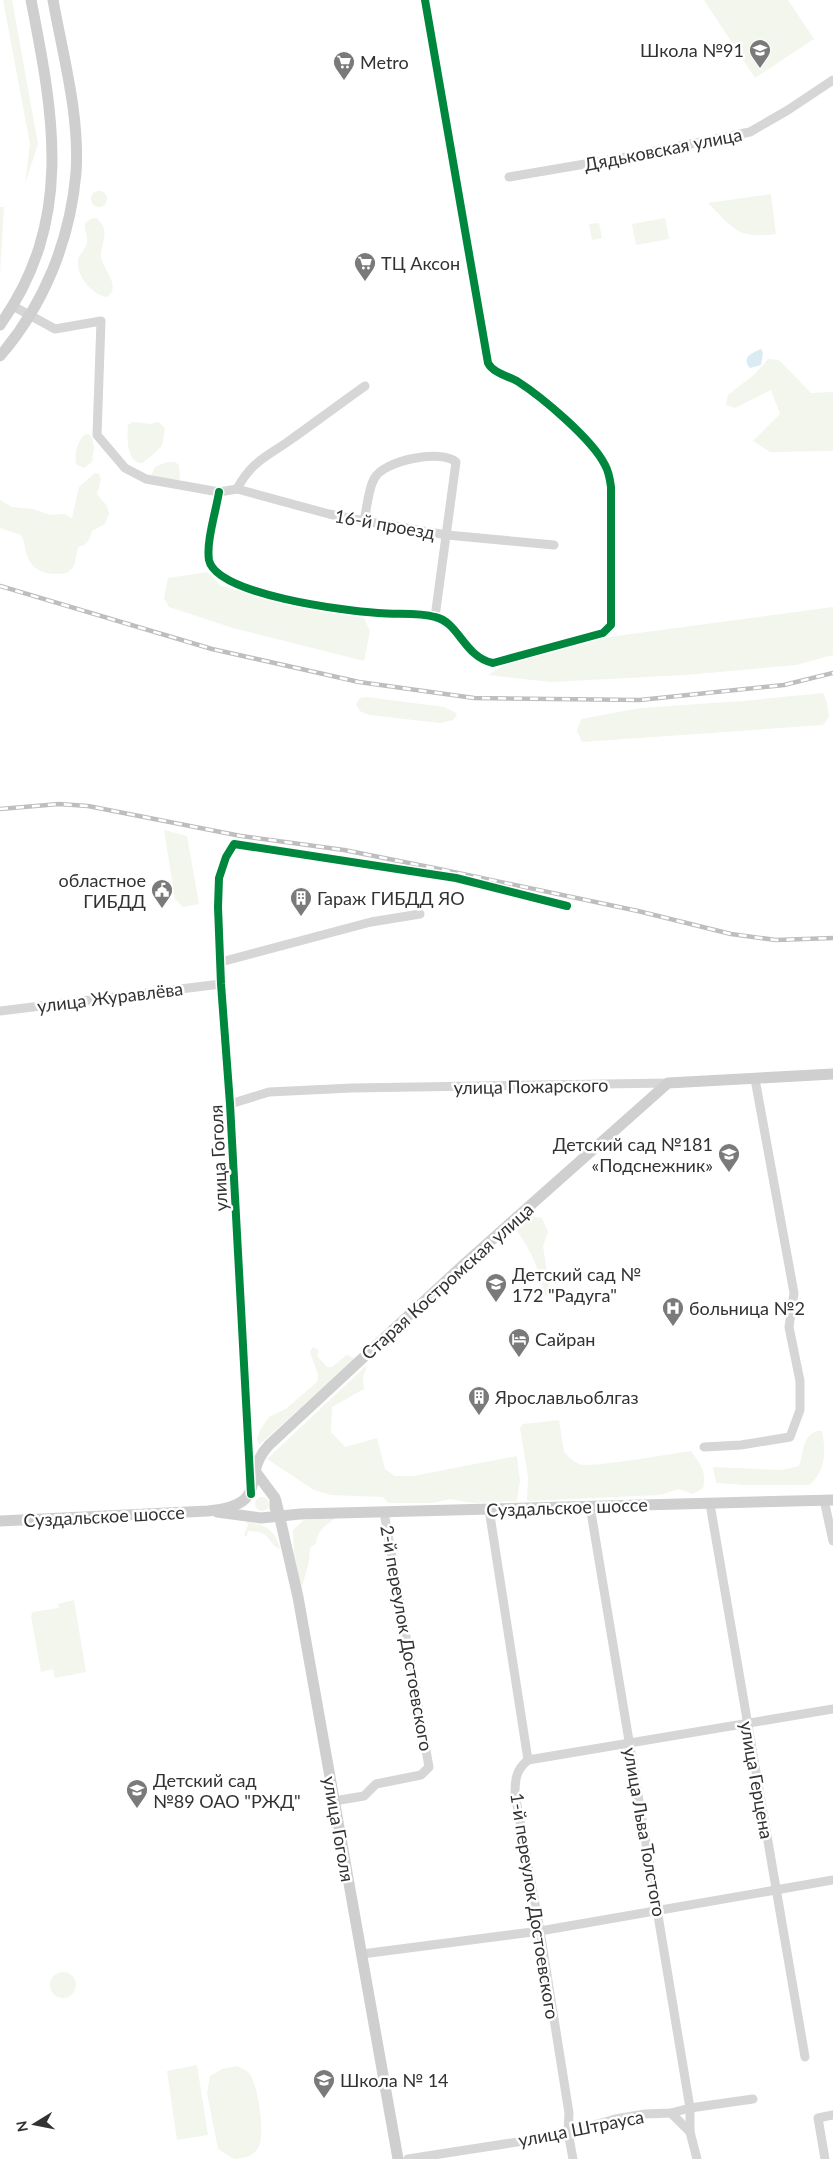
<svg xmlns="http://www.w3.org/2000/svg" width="833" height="2159" viewBox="0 0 833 2159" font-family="Lato,sans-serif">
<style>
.green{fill:#f2f6ed}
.water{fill:#dbebf4}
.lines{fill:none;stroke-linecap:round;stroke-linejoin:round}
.street{stroke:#d6d6d6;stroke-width:9}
.secondary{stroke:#cfcfcf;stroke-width:11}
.rail-casing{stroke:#bebebe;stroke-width:4.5}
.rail{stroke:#fff;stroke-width:2.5;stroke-dasharray:8;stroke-linecap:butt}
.cycleway-casing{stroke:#fff;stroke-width:11}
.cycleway{stroke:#00873e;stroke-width:8}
.labels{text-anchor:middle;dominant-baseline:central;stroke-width:5;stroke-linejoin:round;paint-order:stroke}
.poi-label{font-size:18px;fill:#323232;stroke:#fff;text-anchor:start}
.street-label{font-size:18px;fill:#323232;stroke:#fff}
</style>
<rect width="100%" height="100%" fill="#fff"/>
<!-- green -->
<g class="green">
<path d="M3 0H12L38 144 25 184 30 144Z"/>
<path d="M704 0H788L814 39 755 78Z"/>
<circle cx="99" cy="199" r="8"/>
<path d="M771 194 776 234C737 239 734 229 708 203Z"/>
<path d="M0 207H4L0 275Z"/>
<path d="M96 218C113 231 99 246 101 258 103 269 122 287 107 297 92 295 76 276 78 260 79 254 86 249 87 243 88 236 84 230 85 223L91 219Z"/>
<path d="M665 218 669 239 636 245 632 224Z"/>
<path d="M599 223 602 238 592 240 589 224Z"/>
<path d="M768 359 779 360 811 393 833 392V451L770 452 753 441 780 414 771 390 735 408 726 405 728 395 755 374Z"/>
<path d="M133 422 150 424 158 422 165 428 162 446 143 463C126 464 127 437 128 425Z"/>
<path d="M88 434 92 437 94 448 92 462 84 468 76 464C74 453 77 443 84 435Z"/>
<path d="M167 462H175L179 465 180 480 151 476 155 467Z"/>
<path d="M95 473 99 474 101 479 97 494 107 506 109 514 105 524 92 531C90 540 87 545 78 547L74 566 67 573C50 575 33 574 27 555 24 547 25 542 21 535L0 528V500L12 507 33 509 50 515 65 514 72 518 79 487Z"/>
<path d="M208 572 221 586 302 608 364 618 370 631 364 661 233 628 169 607 164 598 168 578Z"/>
<path d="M833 607V655L796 665 685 675 551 682 488 675 534 647Z"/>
<path d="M823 693 827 703 829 717 823 725 582 742 577 731 581 719 640 708 743 701Z"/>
<path d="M367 697 444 707 456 713 457 715 453 720 441 723 369 715 360 711 356 704 360 698Z"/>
<path d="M164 830 187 836 199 904 183 907 175 899Z"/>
<path d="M530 1216 542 1218 548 1232 543 1246 550 1292 545 1296C540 1272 531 1249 516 1230Z"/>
<path d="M313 1347 319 1350 317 1356 327 1367H332L347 1355 355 1359 259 1445 257 1439 260 1430 270 1416 286 1409 317 1382 318 1374 310 1352Z"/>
<path d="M367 1365 363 1377 364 1389 332 1407 331 1432 345 1447 377 1438 385 1469 395 1476H413L517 1456 520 1481 517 1501 473 1503 450 1499 433 1503H388L383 1497 331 1495 314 1490 267 1459Z"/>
<path d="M559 1420 564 1452C568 1456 574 1462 579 1464 588 1469 674 1453 691 1451 699 1462 708 1474 703 1488L693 1494 679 1489 660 1495 527 1501 528 1477 520 1428 523 1424Z"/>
<path d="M817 1431H822C826 1452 826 1469 810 1485H745L716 1483 713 1467 782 1470 799 1466C805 1452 800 1438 817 1431Z"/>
<circle cx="262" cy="1504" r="7"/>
<path d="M335 1518C325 1527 318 1529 316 1543L310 1548 309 1562 301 1590 294 1553 293 1530 304 1520Z"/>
<path d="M246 1521C264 1525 276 1529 280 1549 268 1545 273 1531 248 1531L247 1537 244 1535 248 1525Z"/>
<path d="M74 1600 86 1672 55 1678 53 1669 41 1672 31 1616 33 1612 59 1608 58 1604Z"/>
<circle cx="63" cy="1985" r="13"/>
<path d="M197 2065 208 2135 177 2140 167 2071Z"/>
<path d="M237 2066C241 2068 246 2070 250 2074 258 2086 266 2136 258 2148 252 2157 244 2158 234 2159L218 2149 207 2093 210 2076 222 2069Z"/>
</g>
<!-- water -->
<path class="water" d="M761 349 763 353 761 365 750 368C741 357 752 353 761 349Z"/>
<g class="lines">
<!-- street -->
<g class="street">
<path d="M509 177 626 157 750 132 788 110 833 80"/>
<path d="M13 306 55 329 101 321 97 435 125 468 146 479 219 492 237 489 329 514 364 521 447 535 554 545"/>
<path d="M237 489C252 460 269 456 293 438 317 421 341 403 365 386"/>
<path d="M219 492C216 511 206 542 209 560 216 595 347 611 378 613 396 615 418 612 435 617 459 622 464 657 493 663L603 633 611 625V487C610 479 609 472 605 465 592 439 542 397 517 381 508 376 493 373 488 363L425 0"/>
<path d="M364 521C367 508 368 490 374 479 383 460 442 449 456 462L435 617"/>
<path d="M221 962 371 922 420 914"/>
<path d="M0 1011 221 984"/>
<path d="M230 1104 269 1092 352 1088 668 1083"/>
<path d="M704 1447 741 1445 790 1437 800 1410V1381L789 1327 794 1293 755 1079"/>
<path d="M251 1480 230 1104 221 984 218 907 219 878 226 857 234 844 456 878 567 906"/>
<path d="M824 1500 833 1541"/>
<path d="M710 1504 805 2057"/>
<path d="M590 1506 690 2108V2132L697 2159"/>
<path d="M489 1509 528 1760"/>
<path d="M528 1760C516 1770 515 1779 515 1794L540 1931 569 2113 568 2132 573 2159"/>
<path d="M528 1760 833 1709"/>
<path d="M334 1801 364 1796 376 1784 421 1775 429 1767 384 1512"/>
<path d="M362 1954 540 1931 833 1880"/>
<path d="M671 2113 690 2132"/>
<path d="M408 2159 556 2136 615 2119 645 2114 671 2113 690 2108 753 2099"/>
<path d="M825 2159 818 2118 833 2115"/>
</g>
<!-- secondary -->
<g class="secondary">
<path d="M0 325C74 221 54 117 31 0"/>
<path d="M0 356C44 305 70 241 76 173 80 116 63 56 53 0"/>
<path d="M255 1471 275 1498V1508"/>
<path d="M276 1501 298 1597 398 2159"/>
<path d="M217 1512 261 1518 300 1514 833 1500"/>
<path d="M0 1521 208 1511C273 1504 239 1477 269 1445L461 1267 668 1083 833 1074"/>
</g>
<!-- rail casing -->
<g class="rail-casing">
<g id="rail">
<path d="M0 586 212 649 359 682 474 698 640 700 784 685 833 673"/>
<path d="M0 809 59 804 88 806 241 836 344 850 444 870 638 911 731 934 776 940 833 938"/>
</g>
</g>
<!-- rail -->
<use href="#rail" class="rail"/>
<!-- cycleway casing -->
<g class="cycleway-casing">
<g id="cycleway">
<path d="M219 492C216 511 206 542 209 560 216 595 347 611 378 613 396 615 418 612 435 617 459 622 464 657 493 663L603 633 611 625V487C610 479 609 472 605 465 592 439 542 397 517 381 508 376 493 373 488 363L425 0"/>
<path d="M251 1494 230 1104 221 984 218 907 219 878 226 857 234 844 456 878 567 906"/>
</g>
</g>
<!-- cycleway -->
<use href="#cycleway" class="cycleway"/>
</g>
<!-- icons -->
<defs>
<g id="school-pin" transform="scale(1.125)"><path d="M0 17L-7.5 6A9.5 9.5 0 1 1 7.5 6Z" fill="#7a7a7a" stroke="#fff"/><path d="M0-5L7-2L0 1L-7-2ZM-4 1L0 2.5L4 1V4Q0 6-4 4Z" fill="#fff"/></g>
<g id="supermarket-pin" transform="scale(1.125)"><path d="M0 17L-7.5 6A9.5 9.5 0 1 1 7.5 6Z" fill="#7a7a7a" stroke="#fff"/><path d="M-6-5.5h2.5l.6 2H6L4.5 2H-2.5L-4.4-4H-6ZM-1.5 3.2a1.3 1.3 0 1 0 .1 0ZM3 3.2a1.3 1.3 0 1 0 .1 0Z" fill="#fff"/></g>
<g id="civic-pin" transform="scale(1.125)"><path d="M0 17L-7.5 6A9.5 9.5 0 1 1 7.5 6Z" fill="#7a7a7a" stroke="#fff"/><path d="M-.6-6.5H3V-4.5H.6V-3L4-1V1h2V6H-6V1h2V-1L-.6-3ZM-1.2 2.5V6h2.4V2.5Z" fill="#fff"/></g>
<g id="building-pin" transform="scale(1.125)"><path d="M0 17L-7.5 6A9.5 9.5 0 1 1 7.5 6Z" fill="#7a7a7a" stroke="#fff"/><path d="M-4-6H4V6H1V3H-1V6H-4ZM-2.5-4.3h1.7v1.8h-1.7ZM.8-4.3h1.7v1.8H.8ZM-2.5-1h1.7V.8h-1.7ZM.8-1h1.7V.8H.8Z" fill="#fff"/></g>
<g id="hospital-pin" transform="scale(1.125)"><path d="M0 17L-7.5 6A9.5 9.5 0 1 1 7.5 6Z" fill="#7a7a7a" stroke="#fff"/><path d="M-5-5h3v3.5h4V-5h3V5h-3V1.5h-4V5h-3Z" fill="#fff"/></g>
<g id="hotel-pin" transform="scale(1.125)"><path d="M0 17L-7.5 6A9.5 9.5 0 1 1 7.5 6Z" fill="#7a7a7a" stroke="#fff"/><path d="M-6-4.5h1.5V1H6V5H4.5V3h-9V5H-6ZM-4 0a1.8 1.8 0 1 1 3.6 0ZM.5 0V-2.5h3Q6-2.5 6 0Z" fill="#fff"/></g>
</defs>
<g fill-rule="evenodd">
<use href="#school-pin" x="760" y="50"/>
<use href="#supermarket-pin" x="344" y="62"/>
<use href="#supermarket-pin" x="365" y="263"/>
<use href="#civic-pin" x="162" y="890"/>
<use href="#building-pin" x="301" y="898"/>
<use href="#school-pin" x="729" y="1154"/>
<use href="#school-pin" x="496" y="1284"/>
<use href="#hospital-pin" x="673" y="1308"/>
<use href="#hotel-pin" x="519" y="1339"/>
<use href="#building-pin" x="479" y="1397"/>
<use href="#school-pin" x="137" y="1790"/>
<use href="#school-pin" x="324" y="2080"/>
</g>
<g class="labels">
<!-- poi labels -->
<g class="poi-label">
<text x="744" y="50" text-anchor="end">Школа №91</text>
<text x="360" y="62">Metro</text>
<text x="381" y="263">ТЦ Аксон</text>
<text x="146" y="880" text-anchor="end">областное<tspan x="146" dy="21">ГИБДД</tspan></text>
<text x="317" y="898">Гараж ГИБДД ЯО</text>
<text x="713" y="1144" text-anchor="end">Детский сад №181<tspan x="713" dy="21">«Подснежник»</tspan></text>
<text x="512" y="1274">Детский сад №<tspan x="512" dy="21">172 "Радуга"</tspan></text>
<text x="689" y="1308">больница №2</text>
<text x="535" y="1339">Сайран</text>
<text x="495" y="1397">Ярославльоблгаз</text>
<text x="153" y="1780">Детский сад<tspan x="153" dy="21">№89 ОАО "РЖД"</tspan></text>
<text x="340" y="2080">Школа № 14</text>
</g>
<!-- street labels -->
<g class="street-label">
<text transform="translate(663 149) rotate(-11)">Дядьковская улица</text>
<text transform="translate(385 524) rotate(10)">16-й проезд</text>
<text transform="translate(110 997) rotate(-7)">улица Журавлёва</text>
<text transform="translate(531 1086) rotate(-1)">улица Пожарского</text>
<text transform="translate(218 1158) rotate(-93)">улица Гоголя</text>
<text transform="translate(447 1281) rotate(-42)">Старая Костромская улица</text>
<text transform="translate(567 1507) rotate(-2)">Суздальское шоссе</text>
<text transform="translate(104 1516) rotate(-3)">Суздальское шоссе</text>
<text transform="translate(407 1638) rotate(80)">2-й переулок Достоевского</text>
<text transform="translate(757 1780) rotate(80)">улица Герцена</text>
<text transform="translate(339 1829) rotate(80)">улица Гоголя</text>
<text transform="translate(645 1832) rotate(80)">улица Льва Толстого</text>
<text transform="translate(535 1906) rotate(81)">1-й переулок Достоевского</text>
<text transform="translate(581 2128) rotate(-11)">улица Штрауса</text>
</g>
</g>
<!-- north arrow -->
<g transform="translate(35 2124) rotate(260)" stroke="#ffffff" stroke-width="4" paint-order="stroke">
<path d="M0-4L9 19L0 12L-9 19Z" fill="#323232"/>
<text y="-8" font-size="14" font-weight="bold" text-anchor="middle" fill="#323232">N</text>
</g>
</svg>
